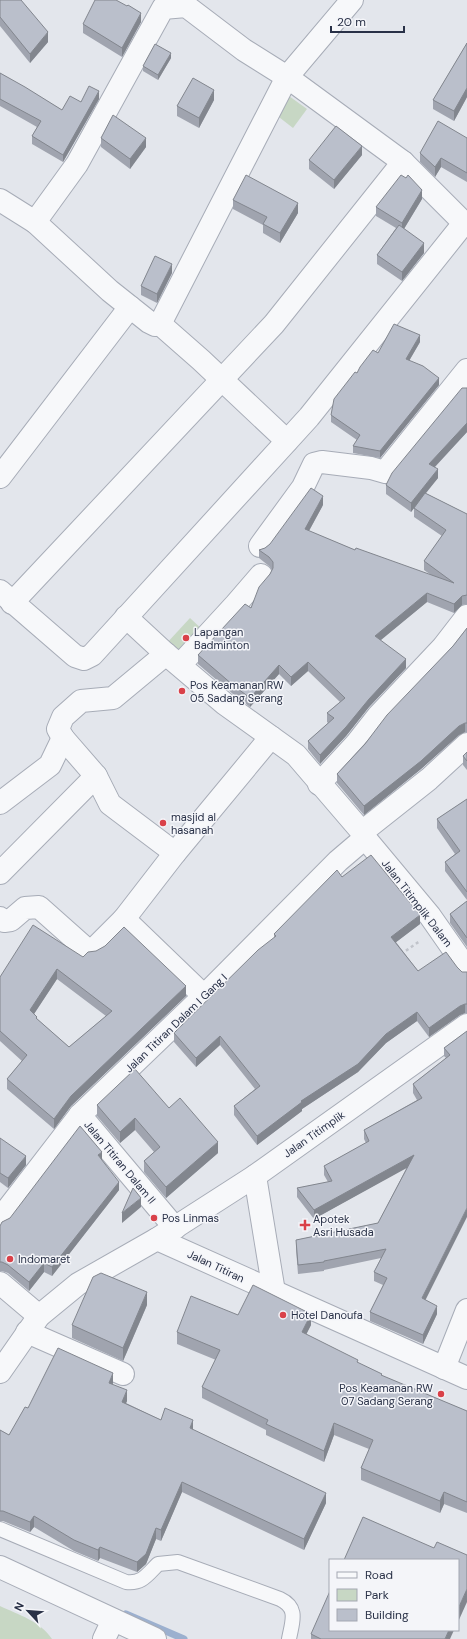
<svg xmlns="http://www.w3.org/2000/svg" width="467" height="1639" viewBox="0 0 467 1639" font-family="'DM Sans',sans-serif">
<style>
.green{fill:#c7d7c4}
.lines{fill:none;stroke-linecap:round;stroke-linejoin:round}
.stream{stroke:#9cb0cf;stroke-width:7}
.service-casing{stroke:#a7acb7;stroke-width:16}
.minor-casing{stroke:#a7acb7;stroke-width:24}
.path{stroke:#c1c4cb;stroke-width:2.5;stroke-dasharray:3 3;stroke-linecap:butt}
.service{stroke:#f7f8fa;stroke-width:14}
.minor{stroke:#f7f8fa;stroke-width:22}
.wall{fill:#a0a4af;fill-rule:evenodd}
.shaded-wall{fill:#82868e}
.building{fill:#babfcb;stroke:#82868e;fill-rule:evenodd}
.poi-dot{fill:#d94149;stroke:#f4f5f9;stroke-width:1.5}
.labels{text-anchor:middle;dominant-baseline:central;stroke-width:3;stroke-linejoin:round;paint-order:stroke}
.poi-label{font-size:11px;fill:#293147;stroke:#f4f5f9;text-anchor:start}
.street-label{font-size:11px;fill:#293147;stroke:#f4f5f9}
</style>
<rect width="100%" height="100%" fill="#e3e6ec"/>
<!-- green -->
<g class="green">
<path d="M289 96 307 109 293 128 275 114Z"/>
<path d="M190 618 206 633 183 659 166 644Z"/>
<path d="M0 1606C19 1615 40 1621 52 1639H0Z"/>
</g>
<g class="lines">
<!-- stream -->
<path class="stream" d="M126 1614 184 1639"/>
<!-- service casing -->
<g class="service-casing">
<path id="service" d="M0 1529 126 1582C142 1584 147 1575 158 1564L178 1562 280 1599C299 1608 292 1622 289 1639"/>
</g>
<!-- minor casing -->
<g class="minor-casing">
<g id="minor">
<path d="M0 200 35 222 77 164 163 8 186 6 244 50 287 77 403 162 464 223 467 224"/>
<path d="M35 222 110 291 149 322 155 325 160 324 287 77 352 0"/>
<path d="M160 324 201 360 287 441"/>
<path d="M0 477 130 307"/>
<path d="M260 546 303 487 314 464 322 462 371 468 385 472 467 370"/>
<path d="M0 591 75 656 84 659 92 655 309 417 464 223"/>
<path d="M12 603 274 324 403 162"/>
<path d="M126 617 166 654 225 704 296 755 362 832 365 838 430 916 467 969"/>
<path d="M180 665 236 604 261 575"/>
<path d="M96 776 110 804 175 853"/>
<path d="M319 784 356 744 378 716 443 647 467 616"/>
<path d="M0 803 50 765 63 738"/>
<path d="M362 832 429 779 467 744"/>
<path d="M0 873 96 776 63 738 58 729 63 717 81 701 113 698 166 654"/>
<path d="M0 918 4 921 11 920 25 908 39 907 84 947 90 950 96 947 124 919 175 853 271 737"/>
<path d="M124 919 204 996"/>
<path d="M80 1115 175 1228"/>
<path d="M255 1176 274 1292"/>
<path d="M0 1219 80 1115 204 996 338 861 365 838"/>
<path d="M157 1239 255 1176 467 1025"/>
<path d="M0 1283 39 1316"/>
<path d="M27 1332 123 1374"/>
<path d="M444 1368 467 1310"/>
<path d="M0 1372 39 1316 78 1284 157 1239 467 1378"/>
<path d="M0 1567 155 1639"/>
<path d="M104 1639 113 1620"/>
</g>
</g>
<!-- path -->
<path class="path" d="M401 954 420 941"/>
<!-- service -->
<use href="#service" class="service"/>
<!-- minor -->
<use href="#minor" class="minor"/>
</g>
<!-- wall -->
<g class="wall">
<path d="M0 0 48 42 30 63 0 26Z"/>
<path d="M141 22 122 57 83 33V24Z"/>
<path d="M467 43V97L454 121 433 109V100Z"/>
<path d="M171 58 158 80 143 71V66Z"/>
<path d="M0 73 62 110 81 102 99 99 63 162 32 144V136L37 127 0 106Z"/>
<path d="M214 100 199 128 177 116V106Z"/>
<path d="M101 138 146 147 130 169 101 147Z"/>
<path d="M467 138V182L441 167 435 177 420 162V153Z"/>
<path d="M362 155 334 189 309 169V160Z"/>
<path d="M422 199 404 229 424 253 402 281 377 264V255L396 228 376 216V207Z"/>
<path d="M233 200 298 213 280 243 263 233V225L233 209Z"/>
<path d="M172 273 157 303 141 295V286Z"/>
<path d="M420 342 409 361 439 385 380 458 353 453V446L357 440 331 422V415L357 373 378 353Z"/>
<path d="M467 388V432L435 467 438 478 425 493 467 514V604L462 605 454 613 427 602 380 640 406 668 369 707 346 736 320 764 308 749V741L328 723 327 722V713L340 702 308 671 291 686 279 674 250 707 233 694 198 664V655L251 608 272 570 269 566 259 558V550L265 548 323 505 309 531 355 550 431 575 424 570V561L442 536 414 517V508L411 512 386 494V485Z"/>
<path d="M467 628V732H465L459 735 421 769 364 815 337 783V774L453 646Z"/>
<path d="M467 752V770L463 765V756Z"/>
<path d="M467 799V900L445 871V862L455 854 437 828V819Z"/>
<path d="M342 877 420 924 396 942 418 971 457 967 462 972H467V1013H465L460 1015 429 1037 417 1021 386 1043 358 1072 302 1109V1111L257 1145 234 1115V1106L255 1089 220 1045 196 1067 174 1042V1033L274 938V934Z"/>
<path d="M467 901V947L450 923V914Z"/>
<path d="M83 957 186 996 71 1106 54 1129 7 1089V1079L22 1061 0 1041V977ZM57 979 106 1016 69 1047 37 1019 34 1014Z"/>
<path d="M467 1031 425 1300 437 1314 423 1344 370 1321V1312L383 1285 374 1281V1272L381 1258 324 1270V1271L298 1274 296 1249V1240L378 1223 407 1167 314 1219 297 1197V1188L328 1182 324 1175V1166L366 1143 364 1139V1130L417 1100 413 1093V1084L446 1058 444 1056V1048Z"/>
<path d="M97 1105 169 1108 218 1153 166 1198 144 1172V1161L154 1152 135 1130 120 1143 97 1116Z"/>
<path d="M0 1138 26 1165 8 1188 0 1182Z"/>
<path d="M102 1160 119 1190 52 1276 44 1272 29 1291 8 1273 2 1271H0V1226L10 1218Z"/>
<path d="M147 1305 123 1361 72 1338V1325Z"/>
<path d="M238 1315 311 1325 306 1334 382 1376 467 1411V1513L444 1504 440 1513 361 1480V1468L369 1449 334 1435 324 1462 266 1435V1430L202 1398V1387L216 1360 177 1344V1332Z"/>
<path d="M113 1383V1385L127 1401 126 1403 161 1420 193 1430 326 1503 304 1550 182 1492 161 1541 156 1539 146 1564 137 1572 100 1558 98 1561 74 1551 34 1527 30 1532 3 1521H0V1430L9 1435 28 1408Z"/>
<path d="M311 1634 450 1639H311Z"/>
</g>
<!-- shaded-wall -->
<g class="shaded-wall">
<path d="M141 13V22L122 57V48Z"/>
<path d="M48 32V42L30 63V54Z"/>
<path d="M171 53V58L158 80V75Z"/>
<path d="M467 88V97L454 121V111Z"/>
<path d="M214 90V100L199 128V118Z"/>
<path d="M99 91V99L63 162V155Z"/>
<path d="M146 138V147L130 169V159Z"/>
<path d="M362 146V155L334 189V180Z"/>
<path d="M441 158V167L435 177V167Z"/>
<path d="M422 190V199L402 232V223Z"/>
<path d="M298 203V213L280 243V233Z"/>
<path d="M424 243V253L402 281V272Z"/>
<path d="M172 264V273L157 303V294Z"/>
<path d="M420 335V342L406 366V359Z"/>
<path d="M439 378V385L380 458V451Z"/>
<path d="M467 423V432L429 473V464Z"/>
<path d="M438 469V478L411 512V503Z"/>
<path d="M323 496V505L305 538V529Z"/>
<path d="M427 593V602L375 645V636Z"/>
<path d="M462 596V605L454 613V604Z"/>
<path d="M406 659V668L369 707 346 736 320 764V755L369 699Z"/>
<path d="M308 662V671L291 686V677Z"/>
<path d="M279 665V674L250 707V698Z"/>
<path d="M465 723V732L459 735 421 769 364 815V806L459 726Z"/>
<path d="M420 915V924L391 946V937Z"/>
<path d="M57 969V979L30 1020V1010Z"/>
<path d="M186 986V996L71 1106 54 1129V1119L71 1096Z"/>
<path d="M465 1004V1013L460 1015 429 1037V1028L460 1006Z"/>
<path d="M417 1012V1021L386 1043 358 1072 302 1109V1111L257 1145V1136L301 1101 386 1034Z"/>
<path d="M220 1036V1045L196 1067V1058Z"/>
<path d="M135 1118V1130L120 1143V1132Z"/>
<path d="M218 1142V1153L166 1198V1187Z"/>
<path d="M102 1152V1160L98 1155Z"/>
<path d="M414 1155V1164L314 1219V1210Z"/>
<path d="M26 1156V1165L8 1188V1178Z"/>
<path d="M119 1182V1190L52 1276V1267Z"/>
<path d="M141 1198V1207L122 1223V1213Z"/>
<path d="M467 1208V1217L422 1307V1298Z"/>
<path d="M44 1263V1272L29 1291V1282Z"/>
<path d="M147 1292V1305L123 1361V1348Z"/>
<path d="M437 1306V1314L423 1344V1335Z"/>
<path d="M311 1314V1325L302 1343V1332Z"/>
<path d="M113 1373V1383L109 1394V1383Z"/>
<path d="M127 1390V1401L122 1412V1402Z"/>
<path d="M193 1420V1431L190 1428Z"/>
<path d="M334 1423V1435L324 1462V1451Z"/>
<path d="M182 1482V1492L161 1541V1530Z"/>
<path d="M444 1492V1504L440 1513V1501Z"/>
<path d="M326 1493V1503L304 1550V1539Z"/>
<path d="M34 1516V1527L30 1532V1522Z"/>
<path d="M156 1528V1539L146 1564 137 1572V1562Z"/>
<path d="M100 1547V1558L98 1561V1550Z"/>
<path d="M467 1589V1602L458 1622V1609Z"/>
<path d="M449 1630H454L450 1639H445Z"/>
</g>
<!-- building -->
<g class="building">
<path d="M0 0H21L48 32 30 54 0 17Z"/>
<path d="M95 0H116L127 6 128 5 141 13 122 48 83 24Z"/>
<path d="M467 43V88L454 111 433 100Z"/>
<path d="M155 44 171 53 158 75 143 66Z"/>
<path d="M0 73 25 87 62 110 70 96 81 102 89 86 99 91 63 155 32 136 41 121 0 99Z"/>
<path d="M193 78 214 90 199 118 177 106Z"/>
<path d="M113 115 146 138 130 159 101 138Z"/>
<path d="M438 121 467 138V173L441 158 435 167 420 153Z"/>
<path d="M336 126 362 146 334 180 309 160Z"/>
<path d="M246 175 298 203 280 233 263 224 267 217 233 200Z"/>
<path d="M401 175 406 178 408 175 422 190 402 223 376 207Z"/>
<path d="M399 225 424 243 402 272 377 255Z"/>
<path d="M155 256 172 264 157 294 141 286Z"/>
<path d="M394 324 420 335 406 359 423 366 439 378 380 451 353 446 360 435 331 415 334 399 355 372 357 373 360 367 373 350 378 353Z"/>
<path d="M462 388H467V423L429 464 438 469 411 503 386 485 392 473Z"/>
<path d="M311 488 323 496 305 529 355 550 356 548 454 583 424 561 446 530 414 508 425 493 467 514V595L462 596 454 604 427 593 375 636 406 659 369 699 346 727 320 755 308 741 334 718 327 713 345 698 308 662 291 677 279 665 250 698 233 685 198 655 245 604 251 608 259 587 270 574 273 568V562L269 557 259 550 265 548 270 544Z"/>
<path d="M467 628V723H465L459 726 421 761 364 806 337 774 365 744 387 715 453 646Z"/>
<path d="M467 752V761L463 756Z"/>
<path d="M467 799V892L445 862 460 851 437 819Z"/>
<path d="M371 855 420 915 391 937 418 971 446 952 457 967 462 972H467V1004H465L460 1006 429 1028 417 1012 386 1034 358 1064 301 1101 302 1102 257 1136 234 1106 260 1086 220 1036 196 1058 174 1033 258 950 276 936 274 934 337 870 342 877Z"/>
<path d="M467 901V938L450 914Z"/>
<path d="M33 925 83 957 88 952 96 951 105 946 124 927 186 986 71 1096 54 1119 7 1079 27 1055 0 1031V977ZM57 969 112 1011 69 1047 36 1018 37 1017 30 1010Z"/>
<path d="M467 1031V1208L422 1298 437 1306 423 1335 370 1312 387 1278 374 1272 386 1249 324 1261V1262L298 1265 296 1240 378 1223 414 1155 314 1210 297 1188 332 1181 324 1166 369 1141 364 1130 422 1098 413 1084 450 1055 444 1048Z"/>
<path d="M135 1069 169 1108 180 1098 218 1142 166 1187 144 1161 160 1147 135 1118 120 1132 97 1105Z"/>
<path d="M80 1126 102 1152 98 1155 119 1182 52 1267 44 1263 29 1282 8 1265 2 1262H0V1226L2 1222 10 1218Z"/>
<path d="M0 1138 26 1156 8 1178 0 1173Z"/>
<path d="M133 1188 141 1198 122 1213Z"/>
<path d="M101 1273 147 1292 123 1348 72 1325 93 1277Z"/>
<path d="M253 1285 311 1314 302 1332 358 1360 357 1362 382 1374 381 1375 467 1411V1502L444 1492 440 1501 361 1468 373 1440 334 1423 324 1451 266 1424 268 1420 202 1387 220 1350 177 1332 191 1296 238 1315Z"/>
<path d="M58 1348 113 1373 109 1383 127 1390 122 1402 161 1420 165 1408 193 1420 190 1428 326 1493 304 1539 182 1482 161 1530 156 1528 146 1554 137 1562 100 1547 98 1550 74 1540 34 1516 30 1522 3 1511H0V1430L9 1435 25 1407 28 1408Z"/>
<path d="M363 1517 434 1548 437 1542 467 1555V1589L458 1609V1560H344Z"/>
<path d="M330 1591V1630H449L445 1639H321L311 1634Z"/>
</g>
<!-- markers -->
<g class="poi-dot">
<circle cx="186" cy="638" r="4"/>
<circle cx="182" cy="691" r="4"/>
<circle cx="163" cy="823" r="4"/>
<circle cx="154" cy="1218" r="4"/>
<path d="M303 1219h4v4h4v4h-4v4h-4v-4h-4v-4h4z"/>
<circle cx="10" cy="1259" r="4"/>
<circle cx="283" cy="1315" r="4"/>
<circle cx="441" cy="1394" r="4"/>
</g>
<g class="labels">
<!-- poi labels -->
<g class="poi-label">
<text x="194" y="632">Lapangan<tspan x="194" dy="13">Badminton</tspan></text>
<text x="190" y="685">Pos Keamanan RW<tspan x="190" dy="13">05 Sadang Serang</tspan></text>
<text x="171" y="817">masjid al<tspan x="171" dy="13">hasanah</tspan></text>
<text x="162" y="1218">Pos Linmas</text>
<text x="313" y="1219">Apotek<tspan x="313" dy="13">Asri Husada</tspan></text>
<text x="18" y="1259">Indomaret</text>
<text x="291" y="1315">Hotel Danoufa</text>
<text x="433" y="1388" text-anchor="end">Pos Keamanan RW<tspan x="433" dy="13">07 Sadang Serang</tspan></text>
</g>
<!-- street labels -->
<g class="street-label">
<text transform="translate(417 903) rotate(52)">Jalan Titimplik Dalam</text>
<text transform="translate(176 1023) rotate(-44)">Jalan Titiran Dalam I Gang I</text>
<text transform="translate(314 1134) rotate(-35)">Jalan Titimplik</text>
<text transform="translate(120 1162) rotate(50)">Jalan Titiran Dalam II</text>
<text transform="translate(216 1266) rotate(25)">Jalan Titiran</text>
</g>
</g>
<!-- legend -->
<rect x="329" y="1559" width="130" height="72" fill="#f4f5f9" stroke="#a3a7b2"/>
<rect x="337" y="1572" width="20" height="6" fill="#f7f8fa" stroke="#a3a7b2"/>
<text x="365" y="1579" font-size="12" fill="#293147">Road</text>
<rect x="337" y="1589" width="20" height="12" fill="#c7d7c4" stroke="#a3a7b2"/>
<text x="365" y="1599" font-size="12" fill="#293147">Park</text>
<rect x="337" y="1609" width="20" height="12" fill="#babfcb" stroke="#a3a7b2"/>
<text x="365" y="1619" font-size="12" fill="#293147">Building</text>
<!-- north arrow -->
<g transform="translate(28 1611) rotate(296)" stroke="#f4f5f9" stroke-width="3" paint-order="stroke">
<path d="M0-3L7 15L0 10L-7 15Z" fill="#293147"/>
<text y="-6" font-size="11" font-weight="bold" text-anchor="middle" fill="#293147">N</text>
</g>
<!-- scale -->
<path d="M331 26v6h73v-6" fill="none" stroke="#293147" stroke-width="2"/>
<text x="337" y="26" font-size="12" fill="#293147" stroke="#f4f5f9" stroke-width="3" paint-order="stroke">20 m</text>
</svg>
